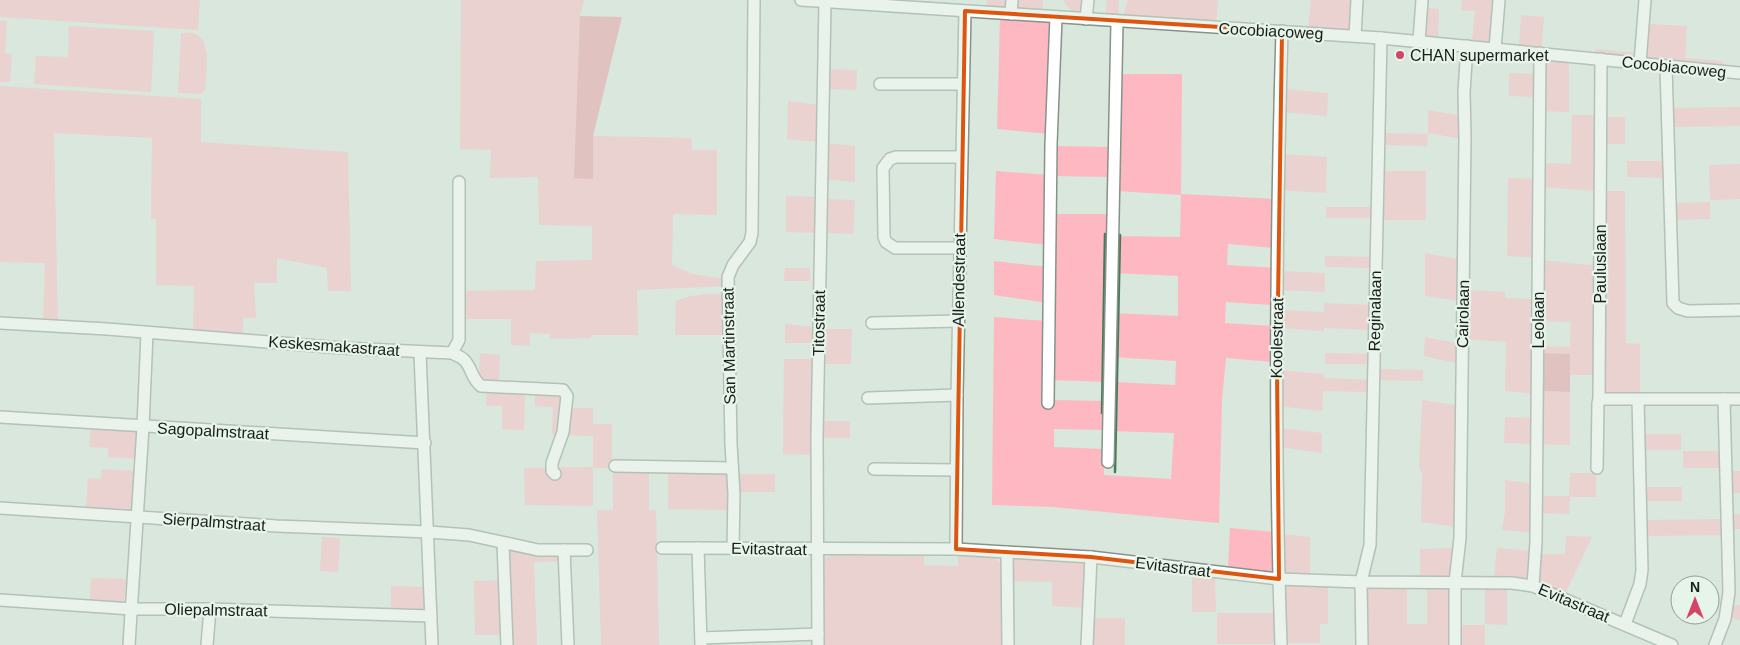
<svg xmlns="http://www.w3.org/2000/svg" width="1740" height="645" viewBox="0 0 1740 645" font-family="Arial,sans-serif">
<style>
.green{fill:#feb8c1}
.forest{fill:#e994a0}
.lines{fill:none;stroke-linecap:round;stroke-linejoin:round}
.stream{stroke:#467a58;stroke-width:2.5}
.minor-casing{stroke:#869389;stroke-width:14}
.minor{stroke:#fff;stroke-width:11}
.marked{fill:none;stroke:#de560d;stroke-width:4;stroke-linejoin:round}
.poi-dot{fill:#d44466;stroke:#e6f4e9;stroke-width:2}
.labels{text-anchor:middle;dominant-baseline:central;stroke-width:4.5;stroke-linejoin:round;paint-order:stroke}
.street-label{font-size:16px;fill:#191e1b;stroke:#e6f4e9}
.poi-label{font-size:16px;fill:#191e1b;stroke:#e6f4e9;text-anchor:start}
</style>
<rect width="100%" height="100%" fill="#d9e7dc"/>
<!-- green -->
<g class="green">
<path d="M0 0H200L198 30 0 17Z"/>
<path d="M461 0H584L580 16 593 179V136L691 138 692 150H717V215L673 214 672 265 693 274 725 279 726 286 637 290 638 335H591V338L550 339V334L530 333V346L511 345V319H462V291L535 290 536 261 592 260V226L539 225 538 177 490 178 491 150 460 149Z"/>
<path d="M987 0H1009L1006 9H999V7L986 6Z"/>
<path d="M1015 0H1043L1042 12 1017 10Z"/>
<path d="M1064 0H1090L1089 10 1076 15 1064 3Z"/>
<path d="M1107 0H1119L1118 18 1105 17Z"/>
<path d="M1128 0H1218L1216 24 1122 18Z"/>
<path d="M1311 0H1353L1350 30 1346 32 1308 30Z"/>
<path d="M1462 0H1496L1491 43 1472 42 1475 11 1461 10Z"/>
<path d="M1424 8 1439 9 1438 39 1425 38Z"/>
<path d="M1521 15 1544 17 1542 43V46L1539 48 1519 47Z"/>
<path d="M1000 18 1048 21 1052 28 1050 134 997 129Z"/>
<path d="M0 21H7L5 53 12 54 10 82H0Z"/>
<path d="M1648 24 1687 26 1685 58 1723 61V66L1648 60 1645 56Z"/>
<path d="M69 26 154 31 151 92 34 84 36 56 68 57Z"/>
<path d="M181 33C186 33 192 32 196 34 212 41 206 75 205 90L201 94 178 93Z"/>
<path d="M1595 49 1637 53 1635 59 1594 55Z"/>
<path d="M1544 59 1569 60V112L1542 111Z"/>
<path d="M826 69 857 70 856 90 826 89Z"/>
<path d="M1509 73 1538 74V97L1509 96Z"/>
<path d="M1119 74H1182L1181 194 1276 199V248L1228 244 1227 265 1275 268 1274 305 1226 302 1225 323 1274 326 1273 362 1226 358 1222 399 1219 523 1053 507 992 505 994 317 1046 321 1050 400 1107 401 1106 430 1054 429V447L1104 449V475L1171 479 1174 433 1111 431 1113 382 1175 385 1176 361 1113 357V313L1178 316V276L1114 273 1115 236 1180 237 1181 195 1116 191Z"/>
<path d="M0 86 201 99V142L348 152 351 291H328L327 268 277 258V283H254L256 318H243V340L193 335 194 286 156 285V219H151L152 138 54 133 58 328 43 326 45 263 0 262V265Z"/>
<path d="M1283 89 1328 93 1327 116 1282 112Z"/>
<path d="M788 101 820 105V142L787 139Z"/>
<path d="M1740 107V126L1671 127V108Z"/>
<path d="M1428 110 1462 116V139L1428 133Z"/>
<path d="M1572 115H1599L1598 191 1543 187V163L1571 164Z"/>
<rect x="1604" y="117" width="21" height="27"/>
<path d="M1381 133 1428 134 1427 146 1381 145Z"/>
<path d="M825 143 855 146V182L824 179Z"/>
<path d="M1054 146 1110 147V177L1053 176Z"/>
<path d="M1282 154 1327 157 1326 193 1281 190Z"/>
<path d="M1627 161H1666V178L1627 177Z"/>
<path d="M1740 164V199L1710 200 1709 165Z"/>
<path d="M996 171 1049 175 1048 245 994 239Z"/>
<rect x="1379" y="171" width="47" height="49"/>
<path d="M1508 178 1537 179 1536 258 1507 256Z"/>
<path d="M1604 191H1625L1626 343 1640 344V397L1605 394 1603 392Z"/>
<path d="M786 196 819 197 818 233 786 232Z"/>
<path d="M824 199 855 200 853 234 823 233Z"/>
<path d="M1710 202V219L1674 220V203Z"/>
<rect x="1326" y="207" width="47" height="11"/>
<path d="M1053 214H1110L1108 382 1050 380Z"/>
<path d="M1425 253 1462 260 1461 301 1425 296Z"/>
<path d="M1325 256 1373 257 1372 268 1325 267Z"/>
<path d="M1542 260 1598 266 1594 375H1570V354L1541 353V346L1570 347 1571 322 1541 321Z"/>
<path d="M994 261 1048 267 1047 303 994 295Z"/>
<path d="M785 268H810V281H784Z"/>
<path d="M1280 271 1325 273V292L1280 290Z"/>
<path d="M1467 290 1505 292V298L1536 299 1535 394 1505 391 1506 342 1466 339Z"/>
<path d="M707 294H726L727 335H675L676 301 690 296Z"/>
<path d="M1324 303 1372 305 1371 330 1324 328V331L1280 328 1281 310 1324 312Z"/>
<path d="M785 324 816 327V343H785Z"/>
<path d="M821 329H852L851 364H821Z"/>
<path d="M1425 337 1460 344V364L1424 356Z"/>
<path d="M480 353 500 355 499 380 479 379Z"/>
<path d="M1325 353 1370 354V364H1325Z"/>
<path d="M784 359H816L814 455 783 454Z"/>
<path d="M1376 369 1423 370V381L1376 380Z"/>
<path d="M1279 370 1324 374V378L1370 380V392L1323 391 1322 411 1278 406Z"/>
<path d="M487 389 525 391 524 430 502 429V406H486Z"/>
<path d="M1540 391 1570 392V445L1540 444Z"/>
<path d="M535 394 566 395V408H593V424H612V468H593V506L525 505 524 468 593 467V436L552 435 553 407 535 406Z"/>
<path d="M1422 400 1460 406 1457 527 1421 522 1422 473 1419 467Z"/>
<path d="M1505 417 1535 418V444L1504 443Z"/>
<rect x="819" y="421" width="31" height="17"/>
<path d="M91 427 136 431 138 434V459L108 457V448L89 447Z"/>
<path d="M1280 428 1322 433V453L1280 447Z"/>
<rect x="1644" y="434" width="37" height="16"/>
<rect x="1683" y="451" width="40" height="17"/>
<path d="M102 469 137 471 133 510 130 512 86 511 88 478 101 479Z"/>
<path d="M613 470H649V510H656L659 645H601L597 510H613Z"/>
<path d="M668 471 728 473 731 510 668 509Z"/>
<rect x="1730" y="471" width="10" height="22"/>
<path d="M1570 473H1596V497H1570L1569 514 1540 513 1541 496H1569Z"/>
<path d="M736 474H775V492H737Z"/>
<path d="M1505 480 1535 484 1534 533 1502 530 1505 512Z"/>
<rect x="1644" y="487" width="38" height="14"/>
<rect x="1730" y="514" width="10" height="15"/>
<path d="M1724 519 1725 535 1645 536V520Z"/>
<path d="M1230 528 1275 532 1273 570 1268 573 1228 568Z"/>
<path d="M1281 534 1310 537V576L1283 573Z"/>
<path d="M1566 536 1592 537 1565 594 1541 584 1538 581 1537 554H1565Z"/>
<path d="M322 537 340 538 338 572 320 571Z"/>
<path d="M1456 548 1452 576 1448 577 1420 578V549Z"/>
<path d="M1497 548 1533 551 1528 580 1494 578Z"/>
<path d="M509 549 534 555H556L561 561 534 562 537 645H511Z"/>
<path d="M835 555 924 556V565L958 566V556C971 556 998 551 1002 568L1004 645H820L821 561 825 558Z"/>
<path d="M1013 558 1086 562 1087 608 1052 606V582L1010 581V560Z"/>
<path d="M1194 573 1215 576 1216 612H1192V580Z"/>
<path d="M91 578 126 579 124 601 121 603 90 602Z"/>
<path d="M504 580 505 635H475L474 581Z"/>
<path d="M1288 584 1328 586V624H1320V643H1284V589Z"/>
<path d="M391 586 425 587V609L423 612 391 613Z"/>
<path d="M1427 586 1447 587 1450 589 1452 645H1363L1366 588 1407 587V624H1427Z"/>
<path d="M1485 587 1507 588V625L1485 624Z"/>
<path d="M1732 605H1740V620L1729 617Z"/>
<path d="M1217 613H1277V640L1274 643 1269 644H1217Z"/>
<path d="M1091 618H1125V645H1092Z"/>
<rect x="1457" y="625" width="28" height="20"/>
</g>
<!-- forest -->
<g class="forest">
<path d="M580 16 622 17 593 136V179L574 178Z"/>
<path d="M1541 353 1570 354V392L1540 391Z"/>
</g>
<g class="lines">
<!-- stream -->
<g class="stream">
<path d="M1102 413 1105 234"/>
<path d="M1115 472 1120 235"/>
</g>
<!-- minor casing -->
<g class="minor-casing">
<g id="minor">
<path d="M801 0 1381 38 1740 73"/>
<path d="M1011 14 1012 0"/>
<path d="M1086 19 1088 0"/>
<path d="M1355 36 1357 0"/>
<path d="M1419 41 1422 0"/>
<path d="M1495 49 1499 0"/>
<path d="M1640 63 1645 0"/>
<path d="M1666 66 1673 303 1678 308 1688 311 1740 310"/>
<path d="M880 84H962"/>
<path d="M959 248H895L886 242 884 237 883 168 890 159 896 157H961"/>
<path d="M0 323 107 329 342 348 452 353C455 355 460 356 463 359 472 366 470 377 481 386L563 390 567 396 563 432 552 463V471L555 474"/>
<path d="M872 323 958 321"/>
<path d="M420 353 432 645"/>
<path d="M452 353 459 340V182"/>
<path d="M868 398 957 395"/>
<path d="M1599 399H1740"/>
<path d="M1048 403 1051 144 1056 17"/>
<path d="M0 417 425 443"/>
<path d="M1108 462 1117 22"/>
<path d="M615 466 732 468"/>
<path d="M1597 468 1598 403 1599 399 1601 59"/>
<path d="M874 469 956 470"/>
<path d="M0 508 277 526 429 532 469 535 538 550H587"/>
<path d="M503 543 507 645"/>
<path d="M662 548 956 549 1091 557 1279 579 1361 582 1512 583 1533 586 1672 645"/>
<path d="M698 548 701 644"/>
<path d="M733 548 734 494 731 444 728 277 733 265 750 242 752 233 754 0"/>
<path d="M956 549 957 395 965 11"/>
<path d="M564 550 568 645"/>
<path d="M1007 552 1008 645"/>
<path d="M1533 586 1536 542 1540 53"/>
<path d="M0 600 132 609H210L431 616"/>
<path d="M1625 624 1640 584 1642 570 1638 400"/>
<path d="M701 638 818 634"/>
<path d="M129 645 143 427 147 333"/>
<path d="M207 645 210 609"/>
<path d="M818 645 817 437 825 2"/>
<path d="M1087 645 1091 557"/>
<path d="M1281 645C1274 441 1276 236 1282 31"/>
<path d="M1362 645 1361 582 1370 545 1381 38"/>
<path d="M1455 645V582L1460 538 1465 138 1464 92 1467 46"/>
<path d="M1715 645 1725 619 1729 592 1724 399"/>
</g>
</g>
<!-- minor -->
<use href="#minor" class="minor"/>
</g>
<!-- marked area -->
<path d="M0 0H1740V645H0ZM965 11 1282 31 1277 370 1279 579 1091 557 956 549Z" fill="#d9e7dc" fill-opacity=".55" fill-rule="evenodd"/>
<path class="marked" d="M965 11 1282 31 1277 370 1279 579 1091 557 956 549Z"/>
<!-- markers -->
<circle class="poi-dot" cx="1400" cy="55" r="5"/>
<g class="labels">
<!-- street labels -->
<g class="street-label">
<text transform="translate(1271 31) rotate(3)">Cocobiacoweg</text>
<text transform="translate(1674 67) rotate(6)">Cocobiacoweg</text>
<text transform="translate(1600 264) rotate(-90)">Pauluslaan</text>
<text transform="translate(959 280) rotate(-89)">Allendestraat</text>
<text transform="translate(1375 311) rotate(-89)">Reginalaan</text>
<text transform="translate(1463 314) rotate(-89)">Cairolaan</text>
<text transform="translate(1538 320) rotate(-90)">Leolaan</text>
<text transform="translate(819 323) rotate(-89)">Titostraat</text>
<text transform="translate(1277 338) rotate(-89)">Koolestraat</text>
<text transform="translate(334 346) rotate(4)">Keskesmakastraat</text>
<text transform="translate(729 346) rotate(-91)">San Martinstraat</text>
<text transform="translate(213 431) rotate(3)">Sagopalmstraat</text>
<text transform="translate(214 522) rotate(4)">Sierpalmstraat</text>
<text transform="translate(769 549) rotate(1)">Evitastraat</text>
<text transform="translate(1173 567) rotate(7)">Evitastraat</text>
<text transform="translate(1574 603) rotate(23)">Evitastraat</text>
<text transform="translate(216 610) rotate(1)">Oliepalmstraat</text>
</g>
<!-- poi labels -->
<g class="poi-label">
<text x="1410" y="55">CHAN supermarket</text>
</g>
</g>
<!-- north arrow -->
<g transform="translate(1695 600)"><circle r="24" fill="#e6f4e9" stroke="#949e97"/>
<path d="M0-4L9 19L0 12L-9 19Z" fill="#d44466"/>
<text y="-8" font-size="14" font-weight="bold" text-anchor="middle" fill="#191e1b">N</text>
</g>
</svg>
